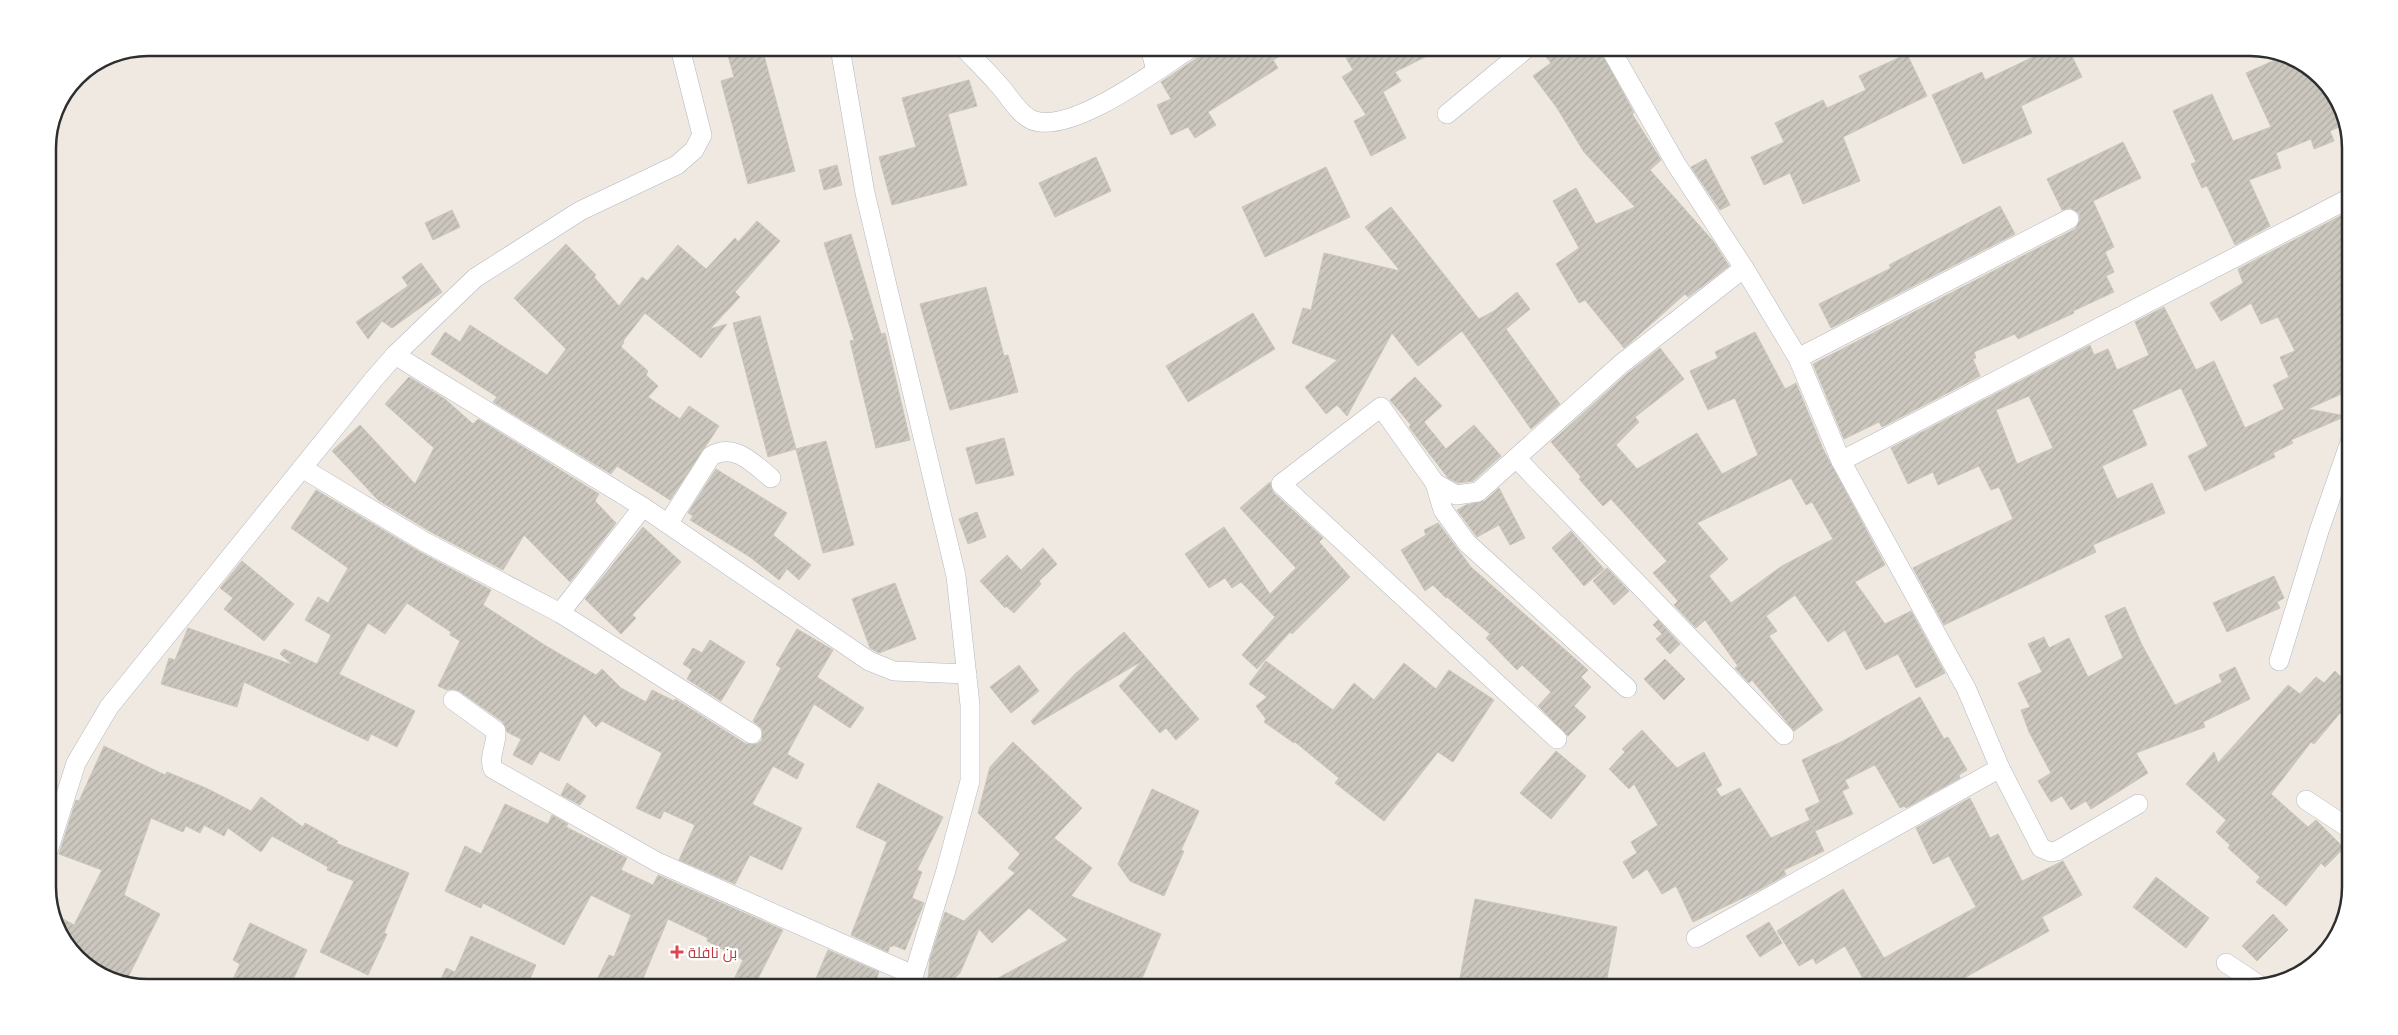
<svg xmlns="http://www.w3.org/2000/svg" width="2398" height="1035" viewBox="0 0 2398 1035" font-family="'Open Sans',Cairo,sans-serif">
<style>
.building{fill:url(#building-hatch);stroke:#cbc5ba;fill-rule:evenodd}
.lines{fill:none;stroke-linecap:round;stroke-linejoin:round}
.minor-casing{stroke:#b4b7c1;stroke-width:20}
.minor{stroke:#fff;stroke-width:19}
.health-dot{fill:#e0444e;stroke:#fff;stroke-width:2}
.labels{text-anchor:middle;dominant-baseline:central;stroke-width:4.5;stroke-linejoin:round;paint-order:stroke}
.health-label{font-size:15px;fill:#be3a42;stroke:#fff;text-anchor:start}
.rim{fill:none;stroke:#2e2e2e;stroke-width:2.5}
</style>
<defs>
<pattern id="building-hatch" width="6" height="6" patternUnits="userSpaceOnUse" patternTransform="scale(1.25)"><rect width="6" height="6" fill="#cbc7bf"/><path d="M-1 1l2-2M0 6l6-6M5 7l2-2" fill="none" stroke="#afaba4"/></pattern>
</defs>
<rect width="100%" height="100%" fill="#efe9e1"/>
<!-- building -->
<g class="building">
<path d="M726 48H762L795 171 748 184 721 81 734 77Z"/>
<path d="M1212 48H1294L1273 60 1278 68 1208 112 1216 125 1195 138 1188 127 1171 135 1157 105 1171 99 1161 82Z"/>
<path d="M1362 48H1443L1395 72 1401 81 1383 92 1406 138 1371 156 1354 121 1366 115 1342 77 1353 70 1346 58Z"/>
<path d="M1539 48H1599L1634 113 1632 114 1661 160 1650 170 1713 241 1729 266 1688 297 1685 294 1624 348 1585 300 1579 303 1556 264 1579 248 1553 201 1576 188 1596 224 1635 207 1584 152 1557 108 1533 76 1551 63Z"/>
<path d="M2052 48H2068L2082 77 2021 106 2032 133 1963 164 1932 95 1982 72 1985 80Z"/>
<path d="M1907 54 1927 96 1843 137 1860 181 1803 204 1790 173 1764 185 1751 157 1784 142 1775 123 1823 100 1827 108 1866 90 1859 76Z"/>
<path d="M2286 55 2322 83 2339 127 2330 131 2334 141 2314 149 2311 139 2276 153 2281 168 2249 180 2270 226 2235 245 2207 186 2202 188 2191 164 2196 162 2173 111 2212 94 2233 141 2271 127 2246 73Z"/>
<path d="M969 80 977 106 948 114 967 185 892 205 879 157 916 147 902 98Z"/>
<path d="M2123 142 2141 178 2093 201 2114 247 2105 252 2114 272 2106 276 2114 292 2073 311 2074 313 2018 339 2015 334 1974 352 1976 358 1973 359 1980 376 1882 427 1879 422 1844 439 1813 364 2075 229 2080 220 2079 213 2070 208 2062 210 2047 179Z"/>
<path d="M1096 157 1111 191 1055 217 1039 183Z"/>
<path d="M1706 159 1730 205 1720 210 1691 167Z"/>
<path d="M837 165 842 185 824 190 819 170Z"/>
<path d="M1326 167 1350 217 1265 257 1242 207Z"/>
<path d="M2000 206 2015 234 1831 328 1819 304 1891 268 1889 265Z"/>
<path d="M1391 207 1479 319 1494 311 1517 292 1530 309 1506 329 1560 404 1531 429 1462 331 1418 366 1392 333 1347 416 1337 405 1326 414 1305 387 1337 360 1292 343 1303 308 1311 310 1324 253 1400 271 1365 227Z"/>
<path d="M452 210 460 227 433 240 425 223Z"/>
<path d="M2350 211V341L2343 344 2350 360V390L2308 409 2346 416 2291 440 2293 443 2273 453 2275 457 2205 491 2188 456 2208 446 2181 388 2132 410 2147 445 2102 466 2117 499 2152 483 2165 513 2093 545 2096 552 1944 625 1913 568 2013 519 1999 487 1991 490 1979 466 1938 485 1933 472 1908 484 1891 448 2090 345 2094 355 2108 349 2117 370 2149 355 2135 322 2164 307 2196 370 2214 361 2245 428 2284 409 2273 385 2289 377 2280 357 2295 351 2278 317 2261 324 2251 303 2221 321 2210 303 2243 283 2238 269ZM2029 396 2053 448 2017 464 1996 410Z"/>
<path d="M757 221 780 241 735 292 740 297 710 329 727 324 701 358 645 313 623 341 624 342 621 347 648 371 646 375 658 386 648 397 680 419 689 406 719 426 670 500 617 466 611 474 493 402 497 397 431 354 445 332 460 342 470 325 547 375 566 349 514 298 566 244 596 275 594 277 619 306 642 277 647 281 678 245 706 269 735 238 738 242Z"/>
<path d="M851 234 881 334 885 333 910 440 876 448 850 341 854 340 824 243Z"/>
<path d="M421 263 442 292 392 328 382 321 368 339 356 322 408 286 402 277Z"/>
<path d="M986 287 1004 356 1008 355 1018 392 950 410 920 304Z"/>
<path d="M1253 313 1275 349 1188 402 1166 366Z"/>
<path d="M760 316 796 449 768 457 733 323Z"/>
<path d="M1755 332 1785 389 1796 383 1823 449 1885 565 1855 582 1885 624 1911 611 1945 673 1916 688 1898 654 1866 670 1845 630 1828 642 1795 595 1766 616 1777 631 1769 636 1823 710 1794 731 1752 680 1749 683 1735 668 1738 666 1705 620 1696 628 1674 605 1678 601 1653 573 1667 561 1611 499 1603 506 1579 479 1581 477 1551 442 1628 373 1660 348 1684 379 1635 417 1639 422 1616 445 1637 469 1697 433 1722 474 1758 455 1735 398 1708 410 1690 371 1718 358 1715 352ZM1791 478 1806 505 1812 502 1833 539 1782 566 1731 603 1709 576 1728 559 1697 523Z"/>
<path d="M409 377 445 399 473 424 478 419 599 494 595 501 616 523 570 582 524 535 503 570 431 532 378 500 332 451 360 425 415 484 434 448 385 404Z"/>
<path d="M1415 377 1442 406 1424 422 1446 449 1474 425 1501 456 1473 481 1458 483 1448 478 1409 427 1411 425 1390 400Z"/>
<path d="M1004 438 1014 475 976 484 966 448Z"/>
<path d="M826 441 854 545 823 553 796 449Z"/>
<path d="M716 469 787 513 773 535 811 565 799 580 787 569 779 580 750 557 690 520 693 516 688 513Z"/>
<path d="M1270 482 1273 492 1323 538 1319 542 1350 577 1292 634 1290 632 1257 669 1242 655 1275 617 1241 582 1232 588 1225 578 1209 588 1185 554 1224 527 1270 594 1296 568 1240 508Z"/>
<path d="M1499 488 1525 538 1510 545 1499 525 1477 537 1457 510 1466 505 1485 501Z"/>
<path d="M316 490 420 552 491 590 483 605 546 646 596 675 602 669 621 688 646 702 652 690 674 701 675 699 746 744H757L762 740V729L753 721 781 668 776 665 797 629 833 650 817 677 864 708 850 728 814 704 787 754 804 764 797 779 773 766 752 804 802 828 782 870 750 855 735 884 679 860 695 825 664 811 660 819 636 808 662 753 602 721 596 727 584 714 559 761 540 751 532 765 513 755 521 739 507 732 503 722 459 691 454 689 447 690 438 686 460 641 450 635 451 632 407 603 385 634 368 623 339 674 415 711 397 747 371 734 368 741 244 682 237 707 161 684 169 658 175 660 188 628 293 665 280 654 284 649 317 664 331 635 305 620 318 597 328 603 348 568 291 528Z"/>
<path d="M977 512 986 537 968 544 959 519Z"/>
<path d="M1438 523 1471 567 1588 670 1581 677 1591 687 1574 706 1586 717 1568 736 1538 706 1551 692 1522 665 1517 670 1486 638 1490 634 1447 597 1446 598 1433 585 1425 591 1401 550 1426 535 1424 530Z"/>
<path d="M643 527 681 562 632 615 636 618 621 634 585 599Z"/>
<path d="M1571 531 1604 569 1584 586 1552 548Z"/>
<path d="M1043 548 1057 564 1039 581 1041 584 1014 613 1006 606 1005 608 980 581 1007 555 1021 570Z"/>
<path d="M242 561 294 604 264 641 224 609 233 598 220 588Z"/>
<path d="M1607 568 1629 591 1614 605 1593 581Z"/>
<path d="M2274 576 2284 598 2277 602 2280 608 2227 632 2213 603Z"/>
<path d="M895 583 916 639 879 653 870 648 852 599Z"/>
<path d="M2125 607 2142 645 2175 705 2222 682 2219 675 2235 667 2250 699 2203 722 2205 727 2136 753 2148 773 2091 809 2086 801 2071 810 2062 796 2051 802 2038 781 2051 773 2029 732 2021 710 2030 707 2018 683 2042 672 2028 644 2044 637 2049 648 2069 638 2088 677 2123 658 2105 616Z"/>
<path d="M1658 620 1680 644 1670 654 1656 639 1662 634 1653 625Z"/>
<path d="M1124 632 1199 719 1176 740 1166 728 1160 733 1119 686 1142 661 1034 725 1031 721 1075 674Z"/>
<path d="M710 640 745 662 721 701 687 679 692 670 683 664 693 648 702 653Z"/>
<path d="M1665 659 1685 679 1664 700 1644 679Z"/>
<path d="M1266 661 1333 710 1354 683 1374 700 1404 663 1436 689 1449 670 1494 700 1453 762 1438 752 1384 821 1335 783 1339 778 1295 742 1294 743 1264 722 1266 719 1256 706 1267 697 1249 684Z"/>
<path d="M1019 665 1039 691 1011 713 990 687Z"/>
<path d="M2335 671 2350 686V722L2340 713 2314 744 2311 742 2271 794 2308 827 2316 820 2344 848 2325 867 2321 863 2286 906 2256 882 2260 877 2228 848 2230 845 2216 832 2226 820 2186 784 2214 752 2218 763 2288 685 2300 694 2316 677 2324 683Z"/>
<path d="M1920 697 1944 739 1948 737 1967 770 1959 775 1960 778 1906 808 1904 806 1900 808 1875 765 1845 780 1849 788 1842 791 1853 814 1815 831 1805 809 1820 802 1802 760 1843 741Z"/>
<path d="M1642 730 1677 768 1704 752 1722 785 1716 789 1721 797 1740 788 1771 838 1810 820 1824 851 1784 870 1786 875 1753 893 1693 922 1676 886 1662 894 1647 869 1633 879 1623 862 1637 853 1631 842 1658 825 1634 784 1629 789 1609 769 1625 752 1622 749Z"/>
<path d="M1013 742 1082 808 1054 838 1092 868 1071 896 1161 934 1138 988H980L1068 940 1029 908 992 943 979 929 960 973 945 988H927L930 959 945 912 964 921 1015 873 1008 868 1020 854 978 813 990 767Z"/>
<path d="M104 746 165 775 167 772 206 788 251 811 261 797 303 827 305 823 338 841 336 843 409 873 384 933 387 934 368 975 320 952 354 881 327 870 328 867 272 836 261 852 228 828 224 836 204 825 200 833 186 826 183 832 151 818 124 895 160 914 125 983 93 967 68 948 56 915 74 925 102 870 59 854 76 800 79 801Z"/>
<path d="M1556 751 1586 776 1551 819 1520 793Z"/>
<path d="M567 783 586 796 580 805 561 795Z"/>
<path d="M878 783 943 817 917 870 922 872 912 898 924 903 905 950 893 945 892 947 890 946 888 952 851 935 887 842 856 827Z"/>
<path d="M1152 789 1199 811 1181 850 1184 851 1164 896 1130 881 1118 864Z"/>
<path d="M1970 798 1990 838 1998 834 2022 881 2063 861 2082 895 2042 917 2049 931 1946 988H1868L1845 946 1816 964 1813 958 1799 966 1777 931 1843 889 1884 958 1976 907 1949 856 1933 864 1916 828Z"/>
<path d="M505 804 548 824 552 815 568 824 566 827 627 858 621 870 653 885 658 875 783 930 753 988H730L743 960 707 941 708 938 668 919 639 988H593L609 955 614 957 631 915 591 895 564 945 483 903 481 908 445 891 465 846 481 854Z"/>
<path d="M2156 877 2209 918 2186 948 2133 907Z"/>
<path d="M1475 899 1617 927 1605 988H1458Z"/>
<path d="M2273 914 2288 930 2257 961 2242 946Z"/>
<path d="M1769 922 1782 943 1760 957 1746 936Z"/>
<path d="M250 923 307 950 289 988H229L240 964 233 960Z"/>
<path d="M471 936 536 965 526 988H437L446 968 455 972Z"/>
<path d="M828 950 879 972 873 988H812Z"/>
</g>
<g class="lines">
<!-- minor casing -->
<g class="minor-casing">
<g id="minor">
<path d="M840 48 865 193 956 576 970 705V781L946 870 910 987"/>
<path d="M964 48C975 60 987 71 998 84 1008 94 1018 114 1032 120 1070 136 1158 69 1191 48"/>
<path d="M1150 48 1156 70"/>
<path d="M1610 48 1676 164 1744 268 1798 358 1841 461 1966 688 2000 768 2041 848 2051 852 2057 851 2138 804"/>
<path d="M1447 114 1527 48"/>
<path d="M395 355 643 507"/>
<path d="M1798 358 2069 219"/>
<path d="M1517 459 1784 735"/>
<path d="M1841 461 2350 198"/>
<path d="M302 468 425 542 560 613 752 734"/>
<path d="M1435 483 1443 510 1467 543 1627 688"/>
<path d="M668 524 711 456C734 442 754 464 771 478"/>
<path d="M560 613 643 507 869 661 894 671 967 674"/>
<path d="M2279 661 2319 531 2350 442"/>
<path d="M453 700 496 731C497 744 488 757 493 769L657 862 913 975"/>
<path d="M1557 739 1281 484 1381 407 1435 483 1456 495 1478 492 1621 364 1744 268"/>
<path d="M2306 800 2350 829"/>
<path d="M48 851 76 763 109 707 374 379 395 355 475 278 580 211 677 165 694 150 702 135 680 48"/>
<path d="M1696 938 2000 768"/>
<path d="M2226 963 2259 985"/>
</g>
</g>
<!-- minor -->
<use href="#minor" class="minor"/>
</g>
<!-- markers -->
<path class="health-dot" d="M674.5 944.5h5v5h5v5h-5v5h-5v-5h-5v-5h5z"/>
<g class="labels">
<!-- health labels -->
<g class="health-label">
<text x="688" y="952">بن نافلة</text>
</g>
</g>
<!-- crop -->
<path d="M0 0H2398V1035H0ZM148 56H2250A92 92 0 0 1 2342 148V887A92 92 0 0 1 2250 979H148A92 92 0 0 1 56 887V148A92 92 0 0 1 148 56Z" fill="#fff" fill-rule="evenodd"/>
<path class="rim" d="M148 56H2250A92 92 0 0 1 2342 148V887A92 92 0 0 1 2250 979H148A92 92 0 0 1 56 887V148A92 92 0 0 1 148 56Z"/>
</svg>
